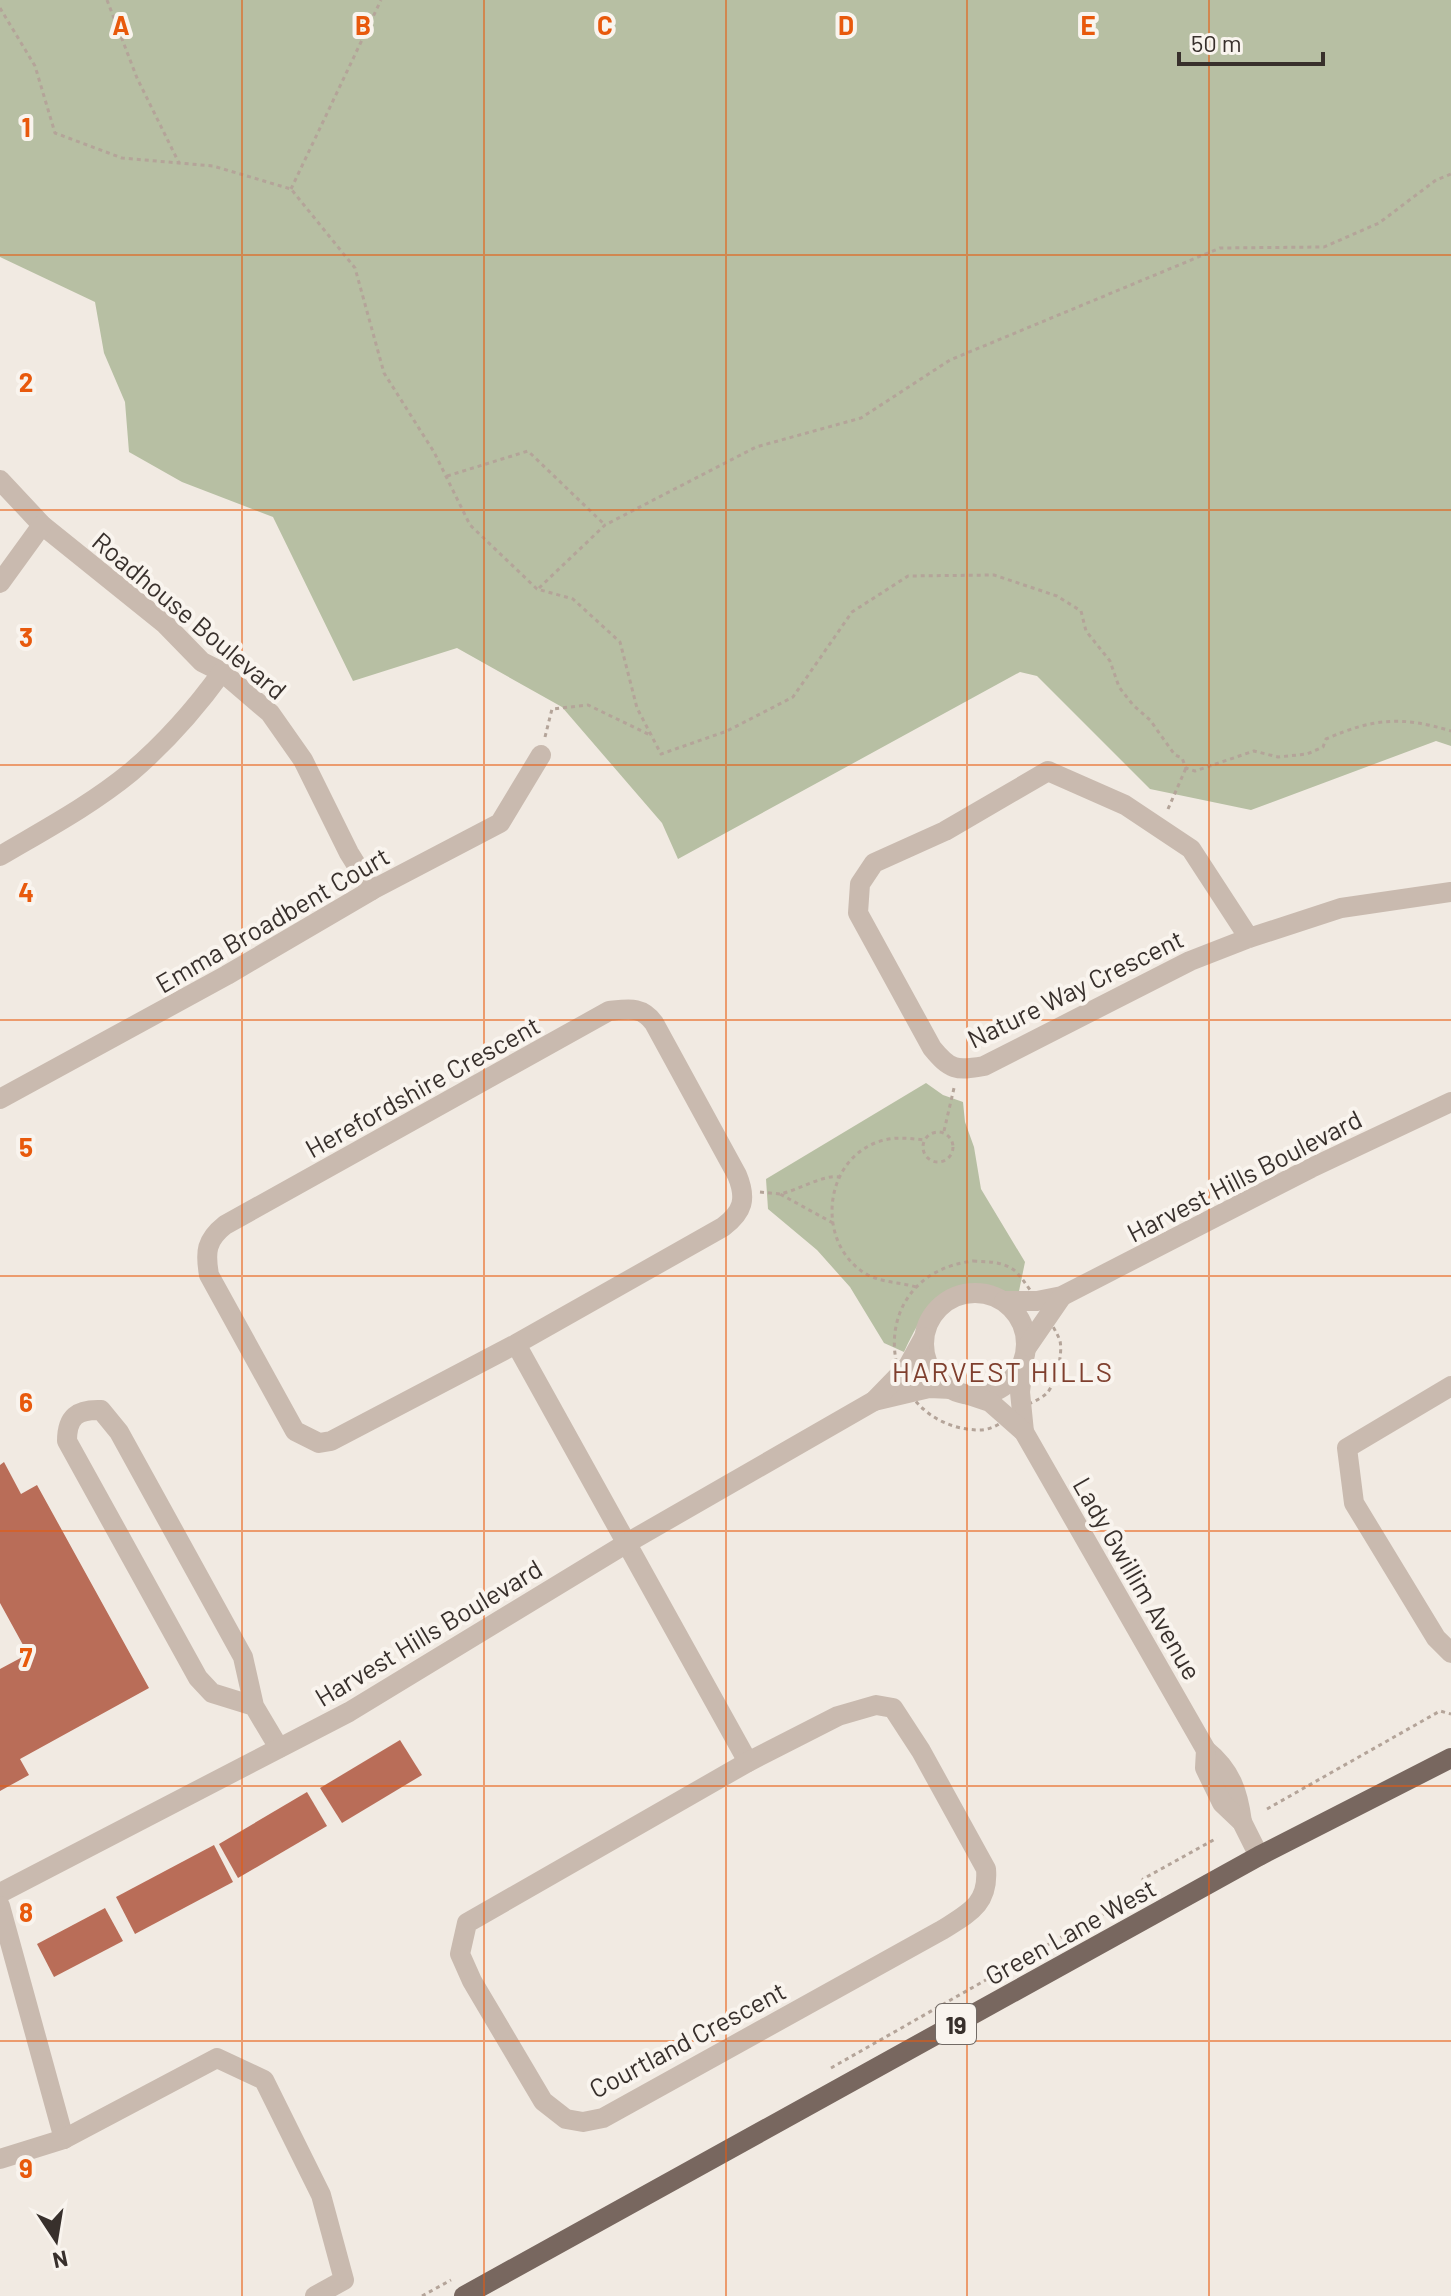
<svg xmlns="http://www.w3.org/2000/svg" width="1451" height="2296" viewBox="0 0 1451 2296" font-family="Barlow,sans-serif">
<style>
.green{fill:#b7bfa3}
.building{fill:#b96d58}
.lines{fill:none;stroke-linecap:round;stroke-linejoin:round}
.path{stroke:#b4a499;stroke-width:3;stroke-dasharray:4 4;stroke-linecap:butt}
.minor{stroke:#c9baaf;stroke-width:20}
.major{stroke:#78675f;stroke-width:20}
.grid{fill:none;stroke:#e8590c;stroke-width:2;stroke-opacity:0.55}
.labels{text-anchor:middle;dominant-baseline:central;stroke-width:8;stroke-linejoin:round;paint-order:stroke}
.shield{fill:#f9f4ee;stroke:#726b66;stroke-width:2}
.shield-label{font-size:24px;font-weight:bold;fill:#38302c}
.street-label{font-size:26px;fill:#38302c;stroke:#f9f4ee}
.neighbourhood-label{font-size:28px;letter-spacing:2px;fill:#7f3f2e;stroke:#f9f4ee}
.grid-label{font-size:26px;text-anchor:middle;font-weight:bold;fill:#e8590c;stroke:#f9f4ee;stroke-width:8;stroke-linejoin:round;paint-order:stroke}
</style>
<rect width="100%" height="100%" fill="#f1eae2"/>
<!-- green -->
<g class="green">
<path d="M0 0H1451V746L1436 741 1251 810 1150 789 1037 676 1020 672 678 859 662 823 562 707 457 648 353 681 273 517 182 482 129 452 125 402 104 353 95 302 0 257Z"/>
<path d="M926 1083 943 1095 963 1102 965 1122 974 1147 981 1189 1025 1262 1018 1296C951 1274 932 1292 904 1352L884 1343 850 1287 817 1250 768 1209 766 1179Z"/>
</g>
<!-- building -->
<g class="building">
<path d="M4 1462 21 1494 37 1485 149 1688 20 1759 29 1775 0 1791V1669L28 1654 0 1603V1465Z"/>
<path d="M400 1740 422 1775 342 1823 320 1788Z"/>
<path d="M307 1792 327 1826 238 1878 219 1844Z"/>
<path d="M214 1845 233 1882 135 1934 116 1897Z"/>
<path d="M105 1908 123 1941 54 1977 37 1944Z"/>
</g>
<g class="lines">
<!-- path -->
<g class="path">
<path d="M107 0 137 78 179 163"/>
<path d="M0 8 35 66 55 133 122 158 213 166 291 189 355 268 384 373 434 452 470 525 537 589 573 599 620 642 637 708 661 754 727 731 793 697 852 612 908 576 994 575 1057 596 1081 611 1086 631 1110 661 1119 687 1133 705 1150 720 1175 755 1182 758 1186 768 1195 771 1254 751 1278 757 1307 754 1323 747 1326 739C1374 718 1402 716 1451 731"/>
<path d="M291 189 381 0"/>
<path d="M447 476 528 451 605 525"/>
<path d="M539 588 605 525 756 447 861 418 950 360 1220 248 1324 247 1379 223 1436 180 1451 174"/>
<path d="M545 737 552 709 588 705 652 736"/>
<path d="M1168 809 1186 768"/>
<path d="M944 1131 954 1088"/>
<circle cx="938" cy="1147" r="15"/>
<path d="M760 1192 780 1194"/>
<path d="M833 1223 780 1194C799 1190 824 1174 840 1177"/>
<path d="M973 1261C988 1262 1001 1261 1014 1270 1022 1275 1057 1330 1060 1341 1063 1354 1056 1383 1047 1393 1040 1400 1029 1403 1021 1408 1007 1417 997 1430 979 1430 877 1428 858 1275 973 1261Z"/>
<path d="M916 1287C900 1282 884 1283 868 1275 817 1247 821 1165 875 1143 892 1136 907 1138 924 1140"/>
<path d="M1267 1809 1440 1711 1451 1714"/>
<path d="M831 2068 1086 1923 1142 1894 1143 1879 1217 1838"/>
<path d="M422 2296 451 2280"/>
</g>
<!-- minor -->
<g class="minor">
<path d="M0 480 42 525 165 624 202 662 222 672 270 713 303 760 349 853 372 890"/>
<path d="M0 583 42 525"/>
<path d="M0 856C44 830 91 805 131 772 165 743 196 708 222 672"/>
<path d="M1249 938 1191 849 1125 805 1048 771 945 831 874 863 860 884 858 913 932 1048C950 1070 956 1071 984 1066L1190 961 1249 938 1341 908 1451 892"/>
<path d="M0 1099 227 975 372 890 500 823 541 755"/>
<circle cx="975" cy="1344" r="51"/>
<path d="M1004 1301H1037L1062 1296 1311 1168 1451 1102"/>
<path d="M516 1344 331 1441 319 1443 295 1431 209 1275C205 1252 206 1240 225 1225L609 1011C629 1009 642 1006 654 1023L737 1175C747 1199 743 1212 723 1227L516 1344 748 1762"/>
<path d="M1027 1347 1062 1296"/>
<path d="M1023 1365 1020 1392 1024 1432"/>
<path d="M1451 1386 1347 1448 1354 1503 1436 1638 1451 1653"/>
<path d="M969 1395 990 1402 1024 1432 1206 1750C1231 1770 1238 1792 1242 1822"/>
<path d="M874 1401 929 1388 952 1389"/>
<path d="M876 1705 893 1708 921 1751 986 1869C989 1904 969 1913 942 1930L603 2118 583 2122 566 2119 543 2101 472 1981 460 1954 467 1923 748 1762 838 1716Z"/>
<path d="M254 1706 212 1693 198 1678 67 1441C67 1417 77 1409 101 1410L119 1432 243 1657 254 1706 279 1748"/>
<path d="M1206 1750 1205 1768 1222 1803 1242 1822 1259 1856"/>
<path d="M0 1893 349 1712 627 1543 874 1401 908 1366 924 1337"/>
<path d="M0 1906 64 2139"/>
<path d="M0 2159 64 2139 217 2058 264 2080 321 2195 344 2280 315 2296"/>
</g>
<!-- major -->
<path class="major" d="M464 2296 1259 1856 1451 1758"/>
</g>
<!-- grid -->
<path class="grid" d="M242 0V2296M484 0V2296M726 0V2296M967 0V2296M1209 0V2296M0 255H1451M0 510H1451M0 765H1451M0 1020H1451M0 1276H1451M0 1531H1451M0 1786H1451M0 2041H1451"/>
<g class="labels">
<!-- shield labels -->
<rect class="shield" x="936" y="2004" width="40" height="40" rx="6"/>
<g class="shield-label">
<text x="956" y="2024">19</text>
</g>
<!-- street labels -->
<g class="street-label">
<text transform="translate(190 615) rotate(40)">Roadhouse Boulevard</text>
<text transform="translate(272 919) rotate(-30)">Emma Broadbent Court</text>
<text transform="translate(1075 988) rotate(-26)">Nature Way Crescent</text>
<text transform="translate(422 1086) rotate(-29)">Herefordshire Crescent</text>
<text transform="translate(1244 1175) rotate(-27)">Harvest Hills Boulevard</text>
<text transform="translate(1138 1578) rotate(60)">Lady Gwillim Avenue</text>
<text transform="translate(428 1632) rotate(-31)">Harvest Hills Boulevard</text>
<text transform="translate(1070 1931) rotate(-29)">Green Lane West</text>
<text transform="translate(687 2039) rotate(-28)">Courtland Crescent</text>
</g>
<!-- neighbourhood labels -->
<g class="neighbourhood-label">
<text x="1003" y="1371">HARVEST HILLS</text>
</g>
</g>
<g class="grid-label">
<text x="121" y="35">A</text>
<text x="363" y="35">B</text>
<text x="605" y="35">C</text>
<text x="846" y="35">D</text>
<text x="1088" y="35">E</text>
<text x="26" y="137">1</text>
<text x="26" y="392">2</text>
<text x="26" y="647">3</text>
<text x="26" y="902">4</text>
<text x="26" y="1157">5</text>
<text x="26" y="1412">6</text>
<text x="26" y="1667">7</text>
<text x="26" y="1922">8</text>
<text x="26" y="2178">9</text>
</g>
<!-- north arrow -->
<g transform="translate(56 2240) rotate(168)" stroke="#f9f4ee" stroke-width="6" paint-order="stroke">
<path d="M0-6L14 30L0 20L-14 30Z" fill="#38302c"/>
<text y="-12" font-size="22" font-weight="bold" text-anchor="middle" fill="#38302c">N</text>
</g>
<!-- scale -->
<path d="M1179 52v12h144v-12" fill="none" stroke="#38302c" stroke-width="4"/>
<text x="1191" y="52" font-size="24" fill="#38302c" stroke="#f9f4ee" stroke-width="6" paint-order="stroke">50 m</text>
</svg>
